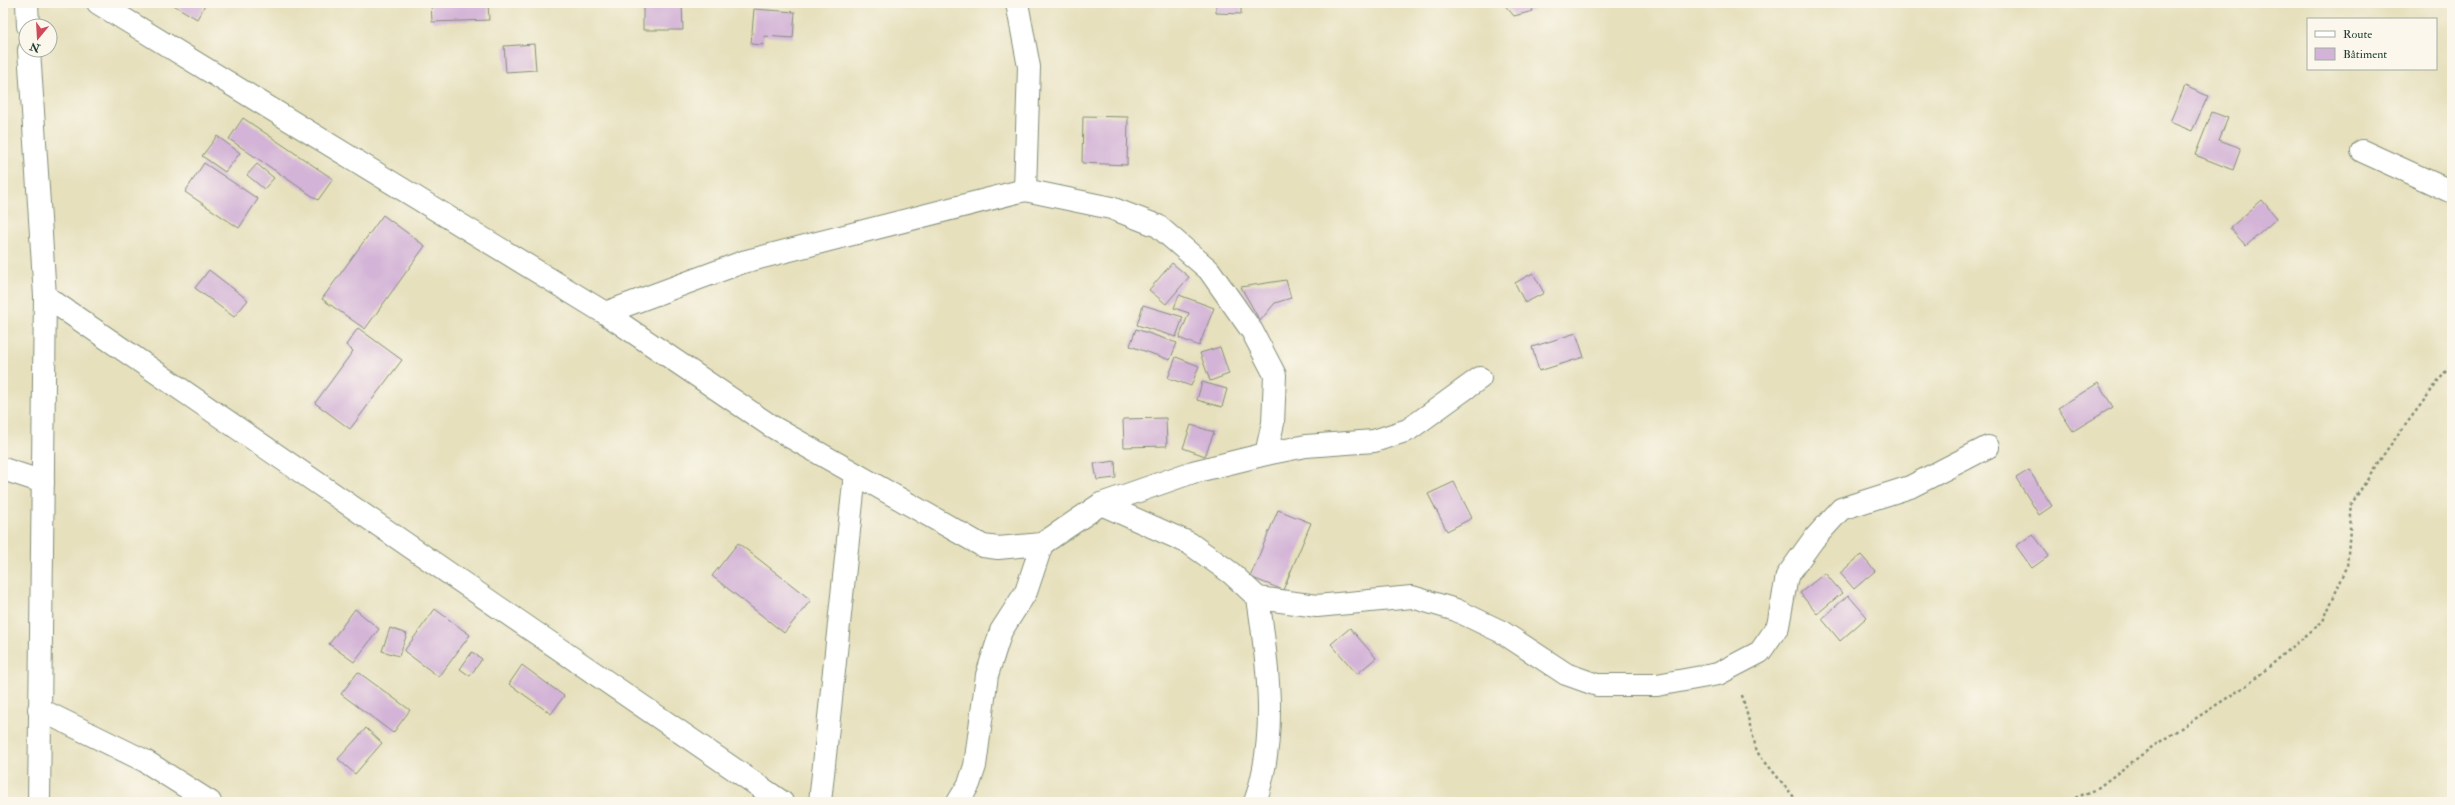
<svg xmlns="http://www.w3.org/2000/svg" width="2455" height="805" viewBox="0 0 2455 805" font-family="'IM FELL Double Pica',serif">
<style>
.building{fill:#d3b3d7}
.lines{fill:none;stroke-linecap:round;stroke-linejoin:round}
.minor-casing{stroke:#828e78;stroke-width:24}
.path{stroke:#828e78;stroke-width:2.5;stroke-dasharray:3 3;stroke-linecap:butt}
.minor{stroke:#fff;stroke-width:22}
</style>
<rect width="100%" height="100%" fill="#fbf7ec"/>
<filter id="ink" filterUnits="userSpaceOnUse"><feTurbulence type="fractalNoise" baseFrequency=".025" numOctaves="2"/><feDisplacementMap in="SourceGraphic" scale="8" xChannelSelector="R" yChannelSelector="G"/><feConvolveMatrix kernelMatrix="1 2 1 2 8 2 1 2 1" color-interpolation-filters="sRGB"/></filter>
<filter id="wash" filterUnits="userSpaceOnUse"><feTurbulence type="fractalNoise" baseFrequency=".012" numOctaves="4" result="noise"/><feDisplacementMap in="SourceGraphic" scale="16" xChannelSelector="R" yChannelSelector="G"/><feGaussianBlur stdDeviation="0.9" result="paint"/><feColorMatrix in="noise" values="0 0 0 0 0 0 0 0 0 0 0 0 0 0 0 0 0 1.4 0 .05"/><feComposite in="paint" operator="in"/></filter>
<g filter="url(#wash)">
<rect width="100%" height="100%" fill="#e6e0bd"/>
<g id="blocks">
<!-- building -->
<g class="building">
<path d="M170 3H206L197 19Z"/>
<path d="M431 3H488L489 20 432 22Z"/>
<path d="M643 3H682L683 30H643Z"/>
<path d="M1216 3H1241V14L1216 13Z"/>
<path d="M1503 3H1530L1533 11 1514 16Z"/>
<path d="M754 9 795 12 793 38 764 36 763 45 751 44Z"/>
<path d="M534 44 536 70 506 72 504 46Z"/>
<path d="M2185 86 2208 96 2192 131 2170 122Z"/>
<path d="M2212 112 2228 118 2219 140 2241 148 2233 170 2195 155Z"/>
<path d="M1083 116 1128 117 1127 165 1082 163Z"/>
<path d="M243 118 333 179 318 200 229 139Z"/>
<path d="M217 136 240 153 225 172 202 156Z"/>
<path d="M204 163 258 199 239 228 185 192Z"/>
<path d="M257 164 274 178 264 189 247 175Z"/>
<path d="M2262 200 2277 218 2246 246 2230 228Z"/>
<path d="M383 215 425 246 365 329 322 299Z"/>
<path d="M1172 263 1189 277 1166 304 1149 290Z"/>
<path d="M209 270 248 300 234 317 195 288Z"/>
<path d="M1533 273 1544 293 1525 303 1515 283Z"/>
<path d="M1286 280 1291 298 1275 303 1260 321 1241 287Z"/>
<path d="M1179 295 1214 308 1199 346 1179 338 1189 313 1174 308Z"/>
<path d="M1143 305 1183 317 1176 337 1137 325Z"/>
<path d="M358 328 402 360 350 429 315 403 353 351 346 345Z"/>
<path d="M1136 329 1177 343 1170 360 1130 346Z"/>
<path d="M1576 333 1584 357 1539 371 1532 347Z"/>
<path d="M1220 347 1229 374 1210 381 1200 353Z"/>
<path d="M1176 357 1199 366 1191 386 1168 378Z"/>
<path d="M1202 382 1227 389 1222 407 1197 400Z"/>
<path d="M2098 383 2113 407 2073 431 2058 408Z"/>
<path d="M1166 418 1167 446 1124 447 1123 419Z"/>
<path d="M1191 425 1214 432 1205 456 1183 448Z"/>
<path d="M1115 461 1116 478 1097 480 1094 464Z"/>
<path d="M2029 470 2052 506 2039 515 2016 478Z"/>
<path d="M1454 482 1472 518 1447 531 1428 494Z"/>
<path d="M1278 510 1311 523 1283 590 1250 577Z"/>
<path d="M2033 534 2049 556 2032 568 2016 546Z"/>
<path d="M738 543 811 600 784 633 712 576Z"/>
<path d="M1861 555 1875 571 1854 589 1840 573Z"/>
<path d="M1825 573 1842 593 1817 614 1800 593Z"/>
<path d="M1848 595 1867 617 1840 641 1822 619Z"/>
<path d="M355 609 379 629 354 662 329 644Z"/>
<path d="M435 609 470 635 439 677 404 651Z"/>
<path d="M390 628 407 634 399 656 382 651Z"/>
<path d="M1350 628 1376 658 1357 674 1331 644Z"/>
<path d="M472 652 482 659 470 676 460 669Z"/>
<path d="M522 665 564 696 551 714 509 684Z"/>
<path d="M358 672 410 710 393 733 341 694Z"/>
<path d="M366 728 382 743 355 774 338 759Z"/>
</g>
</g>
</g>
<g filter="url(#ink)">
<use href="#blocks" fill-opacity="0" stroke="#828e78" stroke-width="1"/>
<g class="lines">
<!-- minor casing -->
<g class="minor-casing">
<g id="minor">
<path d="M27 3 28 26"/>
<path d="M98 3 605 313 771 426 983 546 998 548 1042 544 1101 504 1193 472 1266 454 1273 423 1275 375 1252 331 1209 270 1158 226 1111 208 1025 190 743 262 605 313"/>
<path d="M1017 3 1029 67 1025 190"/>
<path d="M29 50 45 296 39 802"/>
<path d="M2362 151 2452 192"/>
<path d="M45 296 782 802"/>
<path d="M1266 454 1306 446 1374 441 1408 430 1480 378"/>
<path d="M3 469 43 482"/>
<path d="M1101 504 1189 543 1231 573 1258 598 1317 606 1412 597 1456 610 1502 632 1566 674 1597 685H1657L1718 674 1760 652 1778 626 1787 576 1813 540 1841 509 1910 487 1988 447"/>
<path d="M39 709 145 761 210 802"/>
<path d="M820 802 855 474"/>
<path d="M958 802 969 784 975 766 987 675 1001 631 1026 592 1042 544"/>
<path d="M1255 802C1278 737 1268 665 1258 598"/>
</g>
</g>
<!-- path -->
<g class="path">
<path d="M1742 695 1757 752 1798 802"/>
<path d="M2064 802 2095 790 2152 747 2250 683 2323 621 2347 567 2352 503 2386 451 2452 363"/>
</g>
<!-- minor -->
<use href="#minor" class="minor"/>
</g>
</g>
<!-- margin -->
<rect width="2455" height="805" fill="none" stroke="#fbf7ec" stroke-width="16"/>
<!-- legend -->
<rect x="2307" y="18" width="130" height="52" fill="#fbf7ec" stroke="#a3ada2"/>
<rect x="2315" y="31" width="20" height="6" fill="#ffffff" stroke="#a3ada2"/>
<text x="2343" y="38" font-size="12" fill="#1f3d34">Route</text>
<rect x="2315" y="48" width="20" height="12" fill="#d3b3d7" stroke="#a3ada2"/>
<text x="2343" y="58" font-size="12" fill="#1f3d34">Bâtiment</text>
<!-- north arrow -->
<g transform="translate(38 38) rotate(198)"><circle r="19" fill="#fbf7ec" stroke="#a3ada2"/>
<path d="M0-3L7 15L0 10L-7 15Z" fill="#d1495b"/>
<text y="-6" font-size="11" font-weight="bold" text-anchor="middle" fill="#1f3d34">N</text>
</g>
</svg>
